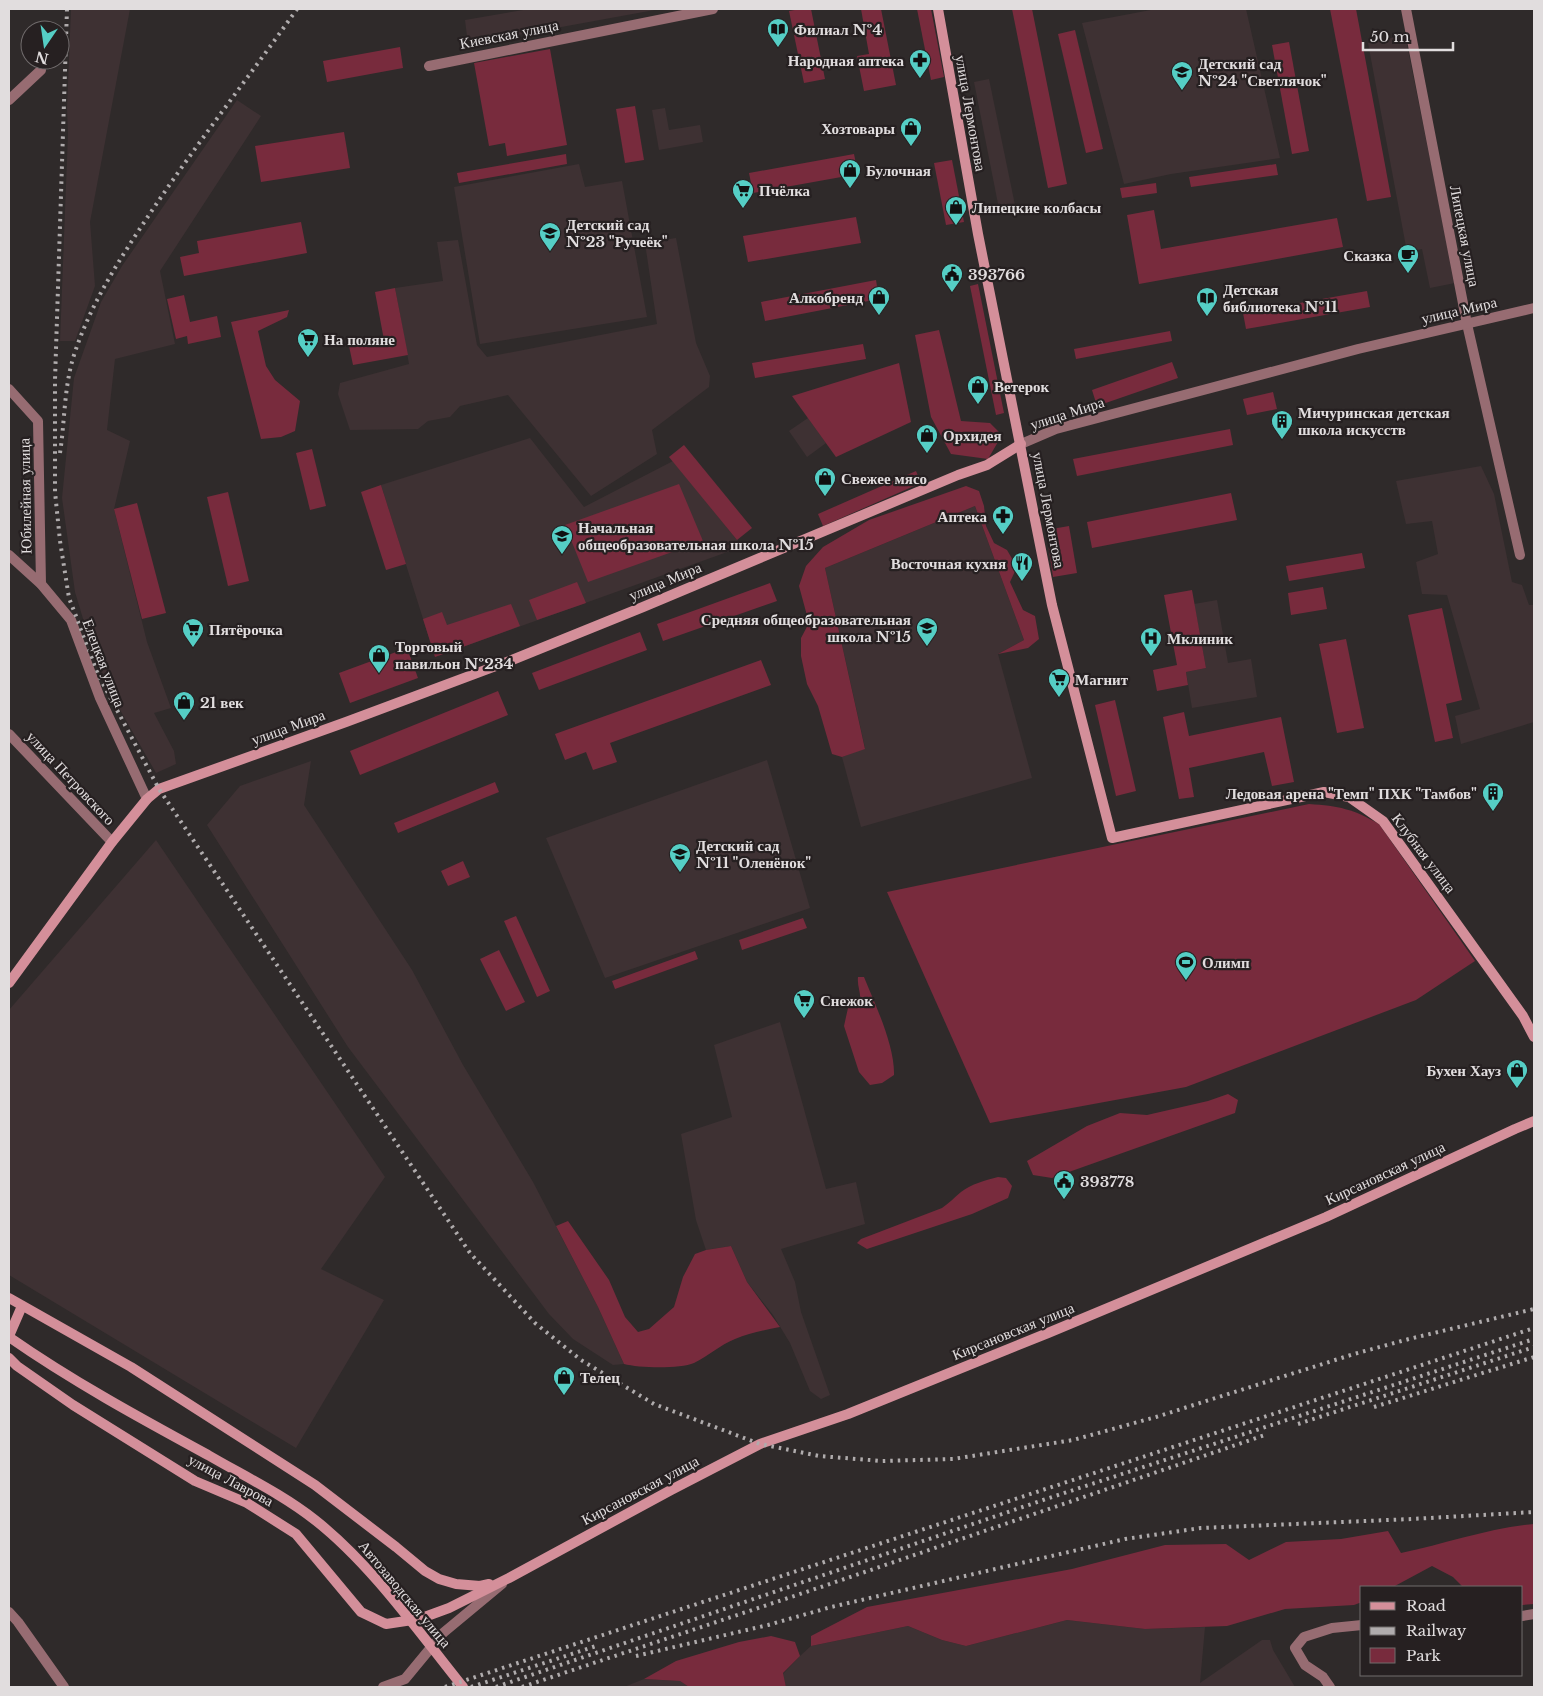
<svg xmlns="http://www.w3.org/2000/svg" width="1543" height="1696" viewBox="0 0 1543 1696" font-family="'Libre Baskerville',serif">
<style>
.built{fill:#3e3133}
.green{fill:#782b3d}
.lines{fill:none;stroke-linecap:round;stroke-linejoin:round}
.street{stroke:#976c72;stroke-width:10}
.secondary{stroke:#d48f9a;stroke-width:10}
.rail{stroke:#b0acad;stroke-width:4;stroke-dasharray:2.5 5;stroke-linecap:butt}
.labels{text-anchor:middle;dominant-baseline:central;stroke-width:4.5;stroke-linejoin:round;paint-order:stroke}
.poi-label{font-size:15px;font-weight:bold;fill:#e1ddde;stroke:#262021;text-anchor:start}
.street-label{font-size:15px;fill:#e1ddde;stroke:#262021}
</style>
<rect width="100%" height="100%" fill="#2f2a2a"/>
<!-- built -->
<g class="built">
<path d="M71 9H130L90 222 95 286 75 341H60L68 134 67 108Z"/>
<path d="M529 9H660L468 44 465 20Z"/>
<path d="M1156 9H1246L1280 158 1171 174 1124 184 1082 23Z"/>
<path d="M1405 35 1455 283 1430 288 1422 249 1407 252 1368 43Z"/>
<path d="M989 79 1015 205 999 209 974 82Z"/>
<path d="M237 100 261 116 160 271 175 344 115 359 107 430 130 441 114 509 147 642 171 708 154 713 174 751 176 764 156 773 119 708 96 662 75 592 62 498 74 378 101 302 122 266Z"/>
<path d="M665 108 669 130 700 125 703 142 659 150 652 110Z"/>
<path d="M579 164 585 187 622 181 647 317 480 344 454 187Z"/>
<path d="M676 238 696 343 710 376 709 387 652 430 657 454 591 496 508 395 460 406 450 417 428 421 418 429 350 430 338 394 340 383 409 364 395 288 443 281 437 242 458 240 477 345 487 357 657 324 645 243Z"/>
<path d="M808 418 826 443 807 457 789 431Z"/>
<path d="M530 438 584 507 673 461 737 540 744 546 435 657 381 485Z"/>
<path d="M1481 466 1494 494 1512 582 1522 585 1529 605H1534V722L1461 744 1455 716 1480 709 1447 595 1422 594 1416 562 1438 554 1432 521 1406 524 1396 481Z"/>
<path d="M975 506 1024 640 998 654 1032 778 861 827 842 757 865 748 825 568Z"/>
<path d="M1217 600 1228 663 1251 659 1257 697 1192 708 1186 672 1206 668 1194 604Z"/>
<path d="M767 760 810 908 605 978 546 838Z"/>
<path d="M311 761 304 805 412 970 463 1065 533 1182 598 1307 624 1364 613 1365 573 1339 549 1314 348 1047 207 825 240 786Z"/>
<path d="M156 840 385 1177 321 1269 384 1300 296 1448 9 1275V1010Z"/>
<path d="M780 1022 826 1189 856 1182 865 1224 781 1249 795 1282 801 1312 830 1395 821 1399 810 1391 790 1343 773 1315 747 1282 731 1246 706 1250 696 1220 681 1134 732 1117 714 1045Z"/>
<path d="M1067 1620 1145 1629 1205 1627 1200 1683 1262 1640H1270L1273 1650 1295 1687H786L783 1674 800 1656 811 1646 908 1626 942 1640 966 1646Z"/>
<path d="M644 1679 680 1681 689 1687H624Z"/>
</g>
<!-- green -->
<g class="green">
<path d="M800 9H811L825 79 804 83 789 11Z"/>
<path d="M861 9H881L896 85 864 91 857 56 869 54Z"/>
<path d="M917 9H931L944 77 931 80Z"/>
<path d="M1012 9H1032L1067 184 1048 188Z"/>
<path d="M1330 9H1356L1391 197 1367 201Z"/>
<path d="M1075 30 1103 149 1086 153 1058 34Z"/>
<path d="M1289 42 1309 151 1292 154 1272 45Z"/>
<path d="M400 47 403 68 327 82 323 61Z"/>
<path d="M550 49 567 145 507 156 505 143 489 146 474 63Z"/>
<path d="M635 106 644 160 625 163 616 109Z"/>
<path d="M344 132 350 168 261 182 255 146Z"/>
<path d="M566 154 567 164 459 183 457 173Z"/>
<path d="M854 154 858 174 753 193 749 173Z"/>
<path d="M952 160 964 222 946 225 934 163Z"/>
<path d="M1276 164 1278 175 1191 187 1189 177Z"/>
<path d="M1156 183 1157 193 1122 198 1120 188Z"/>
<path d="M1154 210 1161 249 1337 218 1343 247 1139 284 1127 215Z"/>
<path d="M856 217 861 243 748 262 743 236Z"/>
<path d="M301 222 307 253 184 276 180 257 199 253 197 241Z"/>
<path d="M876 280 879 299 765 321 761 302Z"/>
<path d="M978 284 1004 413 996 415 970 286Z"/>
<path d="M395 288 408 355 353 365 349 346 384 340 375 292Z"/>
<path d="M1367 291 1370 307 1246 329 1243 313Z"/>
<path d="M184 295 190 322 217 316 221 337 188 344 187 336 176 339 167 299Z"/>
<path d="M289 310 287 317 258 331 266 366 275 380 300 401 295 431 281 437 261 439 231 322Z"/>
<path d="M939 330 961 421 990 423 1002 435 988 459 951 454 931 417 915 335Z"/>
<path d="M1170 331 1172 341 1076 359 1074 349Z"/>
<path d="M863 344 866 359 755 378 752 363Z"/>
<path d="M1172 362 1178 378 1097 406 1092 390Z"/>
<path d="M899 363 911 422 836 457 792 396Z"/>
<path d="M1273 392 1277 409 1247 415 1243 399Z"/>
<path d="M1230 429 1233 445 1077 476 1073 459Z"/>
<path d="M684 445 752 528 737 540 669 457Z"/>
<path d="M312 449 326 506 310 510 296 453Z"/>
<path d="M916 471 921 483 823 526 818 514Z"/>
<path d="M679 484 703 541 588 582 565 525Z"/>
<path d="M381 485 406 564 386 570 361 492Z"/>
<path d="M966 486 979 491 984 506 986 526 994 543 1007 550 1017 567 1010 582 1023 610 1035 616 1039 639 1028 648 998 654 1024 640 975 506 825 568 865 749 842 757 832 754 818 706 807 684 801 656V638L809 623 799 586 806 566 823 547 869 520Z"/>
<path d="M228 492 249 581 228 586 207 497Z"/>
<path d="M1231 493 1237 520 1092 548 1087 522Z"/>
<path d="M137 503 166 613 142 619 114 509Z"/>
<path d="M1069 526 1077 573 1053 577 1046 530Z"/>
<path d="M1362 553 1365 568 1289 581 1286 566Z"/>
<path d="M577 582 586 603 537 620 529 600Z"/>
<path d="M770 583 777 601 663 641 657 624Z"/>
<path d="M1323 587 1327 609 1291 615 1288 593Z"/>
<path d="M1192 590 1206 668 1186 672 1188 685 1157 691 1153 670 1177 665 1164 595Z"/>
<path d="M511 604 520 626 435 657 423 619 442 612 447 625Z"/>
<path d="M1442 608 1462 700 1446 704 1453 738 1435 742 1408 615Z"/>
<path d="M640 632 647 650 539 690 532 673Z"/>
<path d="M1346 639 1364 728 1337 733 1319 644Z"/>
<path d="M407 648 418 678 350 703 339 673Z"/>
<path d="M761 660 771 685 610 743 617 762 593 770 586 752 565 760 555 734Z"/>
<path d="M498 691 508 715 360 775 350 751Z"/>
<path d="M1115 700 1136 791 1116 796 1095 705Z"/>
<path d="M1184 712 1189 736 1281 717 1294 782 1272 786 1264 752 1189 768 1194 797 1179 799 1163 717Z"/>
<path d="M495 782 499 792 398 833 394 823Z"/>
<path d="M1309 804C1339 806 1353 809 1379 824L1475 961 1416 1000 1186 1087 990 1123 887 892Z"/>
<path d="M463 861 470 877 448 886 441 871Z"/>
<path d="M516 916 550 991 537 997 504 921Z"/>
<path d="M803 918 807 928 742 950 739 940Z"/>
<path d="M499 950 525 1002 506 1011 480 959Z"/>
<path d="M695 951 698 959 615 989 612 981Z"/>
<path d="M858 977H864C875 1004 895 1046 894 1075L882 1083 870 1085 859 1072 844 1026 848 1008 860 1000C861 992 857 986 858 977Z"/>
<path d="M1228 1094 1238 1100 1235 1113 1052 1178 1033 1175 1027 1161 1087 1126 1120 1113 1147 1115 1208 1101Z"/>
<path d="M998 1177 1006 1178 1012 1186 1008 1198 972 1214 867 1249 857 1243 861 1239 942 1208C949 1203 954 1198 961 1192 971 1184 986 1180 998 1177Z"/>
<path d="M568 1221 609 1280 625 1317 638 1332 649 1329 674 1307 683 1277 695 1254 706 1250 731 1246 747 1282 780 1327C764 1330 749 1333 735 1339 720 1345 708 1356 694 1363 680 1369 639 1368 624 1364L598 1307 556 1226Z"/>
<path d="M1534 1524V1604L1522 1605V1587H1463L1453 1577 1432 1566 1393 1587H1362V1602L1354 1605 1285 1609 1227 1626 1145 1629 1067 1620 966 1646 942 1640 908 1626 811 1646V1636L867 1607 1072 1569 1165 1545 1226 1544 1249 1560 1286 1542 1341 1539 1388 1531 1401 1553C1445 1544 1489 1528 1534 1524Z"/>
<path d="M771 1636 795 1642 800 1656 783 1673 786 1687H689L680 1681 644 1679 676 1661 739 1642Z"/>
</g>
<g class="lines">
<!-- street -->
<g class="street">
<path d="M1406 9 1467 324 1520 555"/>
<path d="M429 66 713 9"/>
<path d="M9 100 41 70"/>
<path d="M9 389 38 421 41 584"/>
<path d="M1021 444 1056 429 1358 349 1534 308"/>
<path d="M9 555 41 584 71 620 100 698 147 799"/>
<path d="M9 734 112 842"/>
<path d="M9 1612 18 1622 64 1687"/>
<path d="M1522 1616 1534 1614"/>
<path d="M383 1687 405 1679 443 1633 502 1584"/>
<path d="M1330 1687 1323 1677 1305 1665 1295 1648 1304 1637 1332 1628 1362 1625"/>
</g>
<!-- secondary -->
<g class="secondary">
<path d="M938 9 978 234 1052 605 1112 838 1324 792 1349 797 1383 821 1523 1016 1534 1037"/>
<path d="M9 983 112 842 147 799 159 789 346 722 512 660 643 607 958 475 987 465 1021 444"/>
<path d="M9 1298 131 1367 315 1485 396 1547 425 1571 439 1579 456 1584 480 1586 489 1584"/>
<path d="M9 1336 22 1306"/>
<path d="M9 1337C72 1381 140 1418 208 1455 244 1476 282 1494 315 1520 371 1564 418 1631 463 1687"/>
<path d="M9 1358 17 1366 73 1405 195 1481 247 1503 296 1534 361 1612 386 1624 419 1619 449 1608 509 1578 671 1490 760 1444 848 1414 1048 1333 1326 1217 1515 1129 1534 1121"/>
</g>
<!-- rail -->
<g class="rail">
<path d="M67 9 55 380V492L60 541 69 598 100 678 159 789 470 1253 535 1323 581 1360 654 1404 760 1444 819 1456 882 1461 953 1459 1073 1440 1156 1417 1354 1354 1409 1339 1534 1309"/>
<path d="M60 453C65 420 64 384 75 352 92 301 121 257 151 212 197 143 249 77 297 9"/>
<path d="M1374 1407 1534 1357"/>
<path d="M1298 1424 1534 1347"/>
<path d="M636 1656 768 1625 831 1607 1125 1539 1201 1528 1412 1519 1534 1512"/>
<path d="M445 1687 1534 1328"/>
<path d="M471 1687 596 1646"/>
<path d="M496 1687 1049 1498 1534 1339"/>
<path d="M522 1687 821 1587 1265 1435"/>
</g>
</g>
<!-- icons -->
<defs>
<g id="library-pin" transform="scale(1.125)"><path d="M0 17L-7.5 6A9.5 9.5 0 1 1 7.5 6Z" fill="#55cec5" stroke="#262021"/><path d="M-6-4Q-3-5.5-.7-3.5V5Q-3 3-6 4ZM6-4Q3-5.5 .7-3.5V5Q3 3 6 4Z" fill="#111"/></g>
<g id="pharmacy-pin" transform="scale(1.125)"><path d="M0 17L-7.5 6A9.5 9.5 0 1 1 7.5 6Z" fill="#55cec5" stroke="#262021"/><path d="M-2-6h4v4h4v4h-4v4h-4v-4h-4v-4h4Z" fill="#111"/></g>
<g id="school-pin" transform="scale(1.125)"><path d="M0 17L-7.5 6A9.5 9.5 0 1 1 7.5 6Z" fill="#55cec5" stroke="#262021"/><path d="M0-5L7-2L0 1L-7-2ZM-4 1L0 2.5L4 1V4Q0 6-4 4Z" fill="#111"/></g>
<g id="shop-pin" transform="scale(1.125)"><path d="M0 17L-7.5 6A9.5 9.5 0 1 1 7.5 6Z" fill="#55cec5" stroke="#262021"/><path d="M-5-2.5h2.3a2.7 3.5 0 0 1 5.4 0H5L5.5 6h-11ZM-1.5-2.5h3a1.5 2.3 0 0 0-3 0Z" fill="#111"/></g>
<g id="supermarket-pin" transform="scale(1.125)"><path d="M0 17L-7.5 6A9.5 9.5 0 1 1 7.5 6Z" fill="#55cec5" stroke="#262021"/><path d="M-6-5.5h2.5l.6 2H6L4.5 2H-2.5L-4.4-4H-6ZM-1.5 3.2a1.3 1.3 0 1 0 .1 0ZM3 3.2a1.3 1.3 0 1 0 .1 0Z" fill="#111"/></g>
<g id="cafe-pin" transform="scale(1.125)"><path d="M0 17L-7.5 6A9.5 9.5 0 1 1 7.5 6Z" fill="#55cec5" stroke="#262021"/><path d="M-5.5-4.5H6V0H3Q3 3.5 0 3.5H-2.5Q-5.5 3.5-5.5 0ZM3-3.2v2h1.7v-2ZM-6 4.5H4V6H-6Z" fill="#111"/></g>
<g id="civic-pin" transform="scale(1.125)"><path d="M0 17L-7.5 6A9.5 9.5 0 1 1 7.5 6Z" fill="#55cec5" stroke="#262021"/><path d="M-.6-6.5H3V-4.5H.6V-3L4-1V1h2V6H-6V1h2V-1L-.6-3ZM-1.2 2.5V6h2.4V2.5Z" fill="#111"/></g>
<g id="building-pin" transform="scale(1.125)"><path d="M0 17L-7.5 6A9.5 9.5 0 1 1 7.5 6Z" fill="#55cec5" stroke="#262021"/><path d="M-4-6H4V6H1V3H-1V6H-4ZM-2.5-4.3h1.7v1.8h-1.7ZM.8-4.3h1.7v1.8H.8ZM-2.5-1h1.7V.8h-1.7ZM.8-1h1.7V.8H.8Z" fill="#111"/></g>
<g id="restaurant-pin" transform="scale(1.125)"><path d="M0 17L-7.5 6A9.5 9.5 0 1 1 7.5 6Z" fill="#55cec5" stroke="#262021"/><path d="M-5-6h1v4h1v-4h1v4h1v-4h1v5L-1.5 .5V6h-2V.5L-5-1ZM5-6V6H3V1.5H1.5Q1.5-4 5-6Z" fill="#111"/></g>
<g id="hospital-pin" transform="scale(1.125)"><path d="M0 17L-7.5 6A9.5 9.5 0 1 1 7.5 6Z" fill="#55cec5" stroke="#262021"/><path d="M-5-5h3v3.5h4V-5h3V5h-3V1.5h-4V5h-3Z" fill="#111"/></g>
<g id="stadium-pin" transform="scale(1.125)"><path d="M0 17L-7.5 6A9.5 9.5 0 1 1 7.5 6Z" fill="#55cec5" stroke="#262021"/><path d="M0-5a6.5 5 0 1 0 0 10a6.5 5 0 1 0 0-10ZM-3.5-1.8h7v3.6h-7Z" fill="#111"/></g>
</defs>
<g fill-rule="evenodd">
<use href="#library-pin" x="778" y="29"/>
<use href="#pharmacy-pin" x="920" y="60"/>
<use href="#school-pin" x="1182" y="72"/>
<use href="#shop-pin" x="911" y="128"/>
<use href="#shop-pin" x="850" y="170"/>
<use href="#supermarket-pin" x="743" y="190"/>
<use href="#shop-pin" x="956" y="207"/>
<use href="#school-pin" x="550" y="233"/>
<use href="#cafe-pin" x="1408" y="255"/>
<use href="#civic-pin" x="952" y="274"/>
<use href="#shop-pin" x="879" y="297"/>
<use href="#library-pin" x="1207" y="298"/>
<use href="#supermarket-pin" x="308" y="339"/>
<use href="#shop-pin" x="978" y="386"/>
<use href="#building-pin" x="1282" y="421"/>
<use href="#shop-pin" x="927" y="435"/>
<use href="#shop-pin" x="825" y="478"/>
<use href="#pharmacy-pin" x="1003" y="516"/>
<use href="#school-pin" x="562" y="536"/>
<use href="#restaurant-pin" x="1022" y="563"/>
<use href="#school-pin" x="927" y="628"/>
<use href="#supermarket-pin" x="193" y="629"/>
<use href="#hospital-pin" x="1151" y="638"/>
<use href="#shop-pin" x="379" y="655"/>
<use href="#supermarket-pin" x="1059" y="679"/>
<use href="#shop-pin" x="184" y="702"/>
<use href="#building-pin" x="1493" y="793"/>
<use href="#school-pin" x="680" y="854"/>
<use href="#stadium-pin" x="1186" y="962"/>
<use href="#supermarket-pin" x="804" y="1000"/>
<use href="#shop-pin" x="1517" y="1070"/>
<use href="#civic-pin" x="1064" y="1181"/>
<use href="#shop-pin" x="564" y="1377"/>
</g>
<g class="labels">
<!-- poi labels -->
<g class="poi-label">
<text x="794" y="29">Филиал №4</text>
<text x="904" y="60" text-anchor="end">Народная аптека</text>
<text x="1198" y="63">Детский сад<tspan x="1198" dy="17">№24 "Светлячок"</tspan></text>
<text x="895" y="128" text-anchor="end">Хозтовары</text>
<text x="866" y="170">Булочная</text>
<text x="759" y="190">Пчёлка</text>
<text x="972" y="207">Липецкие колбасы</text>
<text x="566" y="224">Детский сад<tspan x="566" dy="17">№23 "Ручеёк"</tspan></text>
<text x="1392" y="255" text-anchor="end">Сказка</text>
<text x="968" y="274">393766</text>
<text x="1223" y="289">Детская<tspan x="1223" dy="17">библиотека №11</tspan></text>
<text x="863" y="297" text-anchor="end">Алкобренд</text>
<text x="324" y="339">На поляне</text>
<text x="994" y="386">Ветерок</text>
<text x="1298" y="412">Мичуринская детская<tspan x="1298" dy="17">школа искусств</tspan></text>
<text x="943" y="435">Орхидея</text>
<text x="841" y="478">Свежее мясо</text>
<text x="987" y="516" text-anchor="end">Аптека</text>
<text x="578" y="527">Начальная<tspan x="578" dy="17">общеобразовательная школа №15</tspan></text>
<text x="1006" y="563" text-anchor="end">Восточная кухня</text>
<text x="911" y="619" text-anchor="end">Средняя общеобразовательная<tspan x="911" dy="17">школа №15</tspan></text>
<text x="209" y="629">Пятёрочка</text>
<text x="1167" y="638">Мклиник</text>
<text x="395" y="646">Торговый<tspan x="395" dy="17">павильон №234</tspan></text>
<text x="1075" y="679">Магнит</text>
<text x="200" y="702">21 век</text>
<text x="1477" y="793" text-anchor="end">Ледовая арена "Темп" ПХК "Тамбов"</text>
<text x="696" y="845">Детский сад<tspan x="696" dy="17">№11 "Оленёнок"</tspan></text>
<text x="1202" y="962">Олимп</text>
<text x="820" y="1000">Снежок</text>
<text x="1501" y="1070" text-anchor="end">Бухен Хауз</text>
<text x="1080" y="1181">393778</text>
<text x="580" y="1377">Телец</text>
</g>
<!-- street labels -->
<g class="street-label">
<text transform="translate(509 34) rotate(-11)">Киевская улица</text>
<text transform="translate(971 113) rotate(80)">улица Лермонтова</text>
<text transform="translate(1465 236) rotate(79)">Липецкая улица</text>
<text transform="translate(1459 310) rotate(-13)">улица Мира</text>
<text transform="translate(1067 413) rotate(-18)">улица Мира</text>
<text transform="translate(25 496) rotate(-91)">Юбилейная улица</text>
<text transform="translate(1049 510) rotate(79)">улица Лермонтова</text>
<text transform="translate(665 581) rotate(-23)">улица Мира</text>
<text transform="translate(104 663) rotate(69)">Елецкая улица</text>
<text transform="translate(288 727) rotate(-20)">улица Мира</text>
<text transform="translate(71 778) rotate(47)">улица Петровского</text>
<text transform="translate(1424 853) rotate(53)">Клубная улица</text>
<text transform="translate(1385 1173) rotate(-25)">Кирсановская улица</text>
<text transform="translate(1013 1331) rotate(-22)">Кирсановская улица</text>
<text transform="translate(231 1480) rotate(28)">улица Лаврова</text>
<text transform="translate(640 1490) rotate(-28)">Кирсановская улица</text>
<text transform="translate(405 1594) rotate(50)">Автозаводская улица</text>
</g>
</g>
<!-- border -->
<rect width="1543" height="1696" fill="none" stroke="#e1ddde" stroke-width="20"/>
<!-- legend -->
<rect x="1360" y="1586" width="162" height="90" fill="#262021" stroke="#716c6d"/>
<rect x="1370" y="1602" width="25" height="8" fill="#d48f9a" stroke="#716c6d"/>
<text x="1406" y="1611" font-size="15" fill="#e1ddde">Road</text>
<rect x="1370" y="1627" width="25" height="8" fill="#b0acad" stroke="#716c6d"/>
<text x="1406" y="1636" font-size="15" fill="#e1ddde">Railway</text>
<rect x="1370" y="1648" width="25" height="15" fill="#782b3d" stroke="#716c6d"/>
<text x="1406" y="1661" font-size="15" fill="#e1ddde">Park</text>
<!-- north arrow -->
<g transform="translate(45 45) rotate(193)"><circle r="24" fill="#262021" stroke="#716c6d"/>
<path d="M0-4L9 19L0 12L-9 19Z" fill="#55cec5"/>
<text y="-8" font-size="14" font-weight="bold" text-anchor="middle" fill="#e1ddde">N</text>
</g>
<!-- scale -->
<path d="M1363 42v8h90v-8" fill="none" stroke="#e1ddde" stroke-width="2.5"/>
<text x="1370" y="42" font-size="15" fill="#e1ddde" stroke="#262021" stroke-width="4" paint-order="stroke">50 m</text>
</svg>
